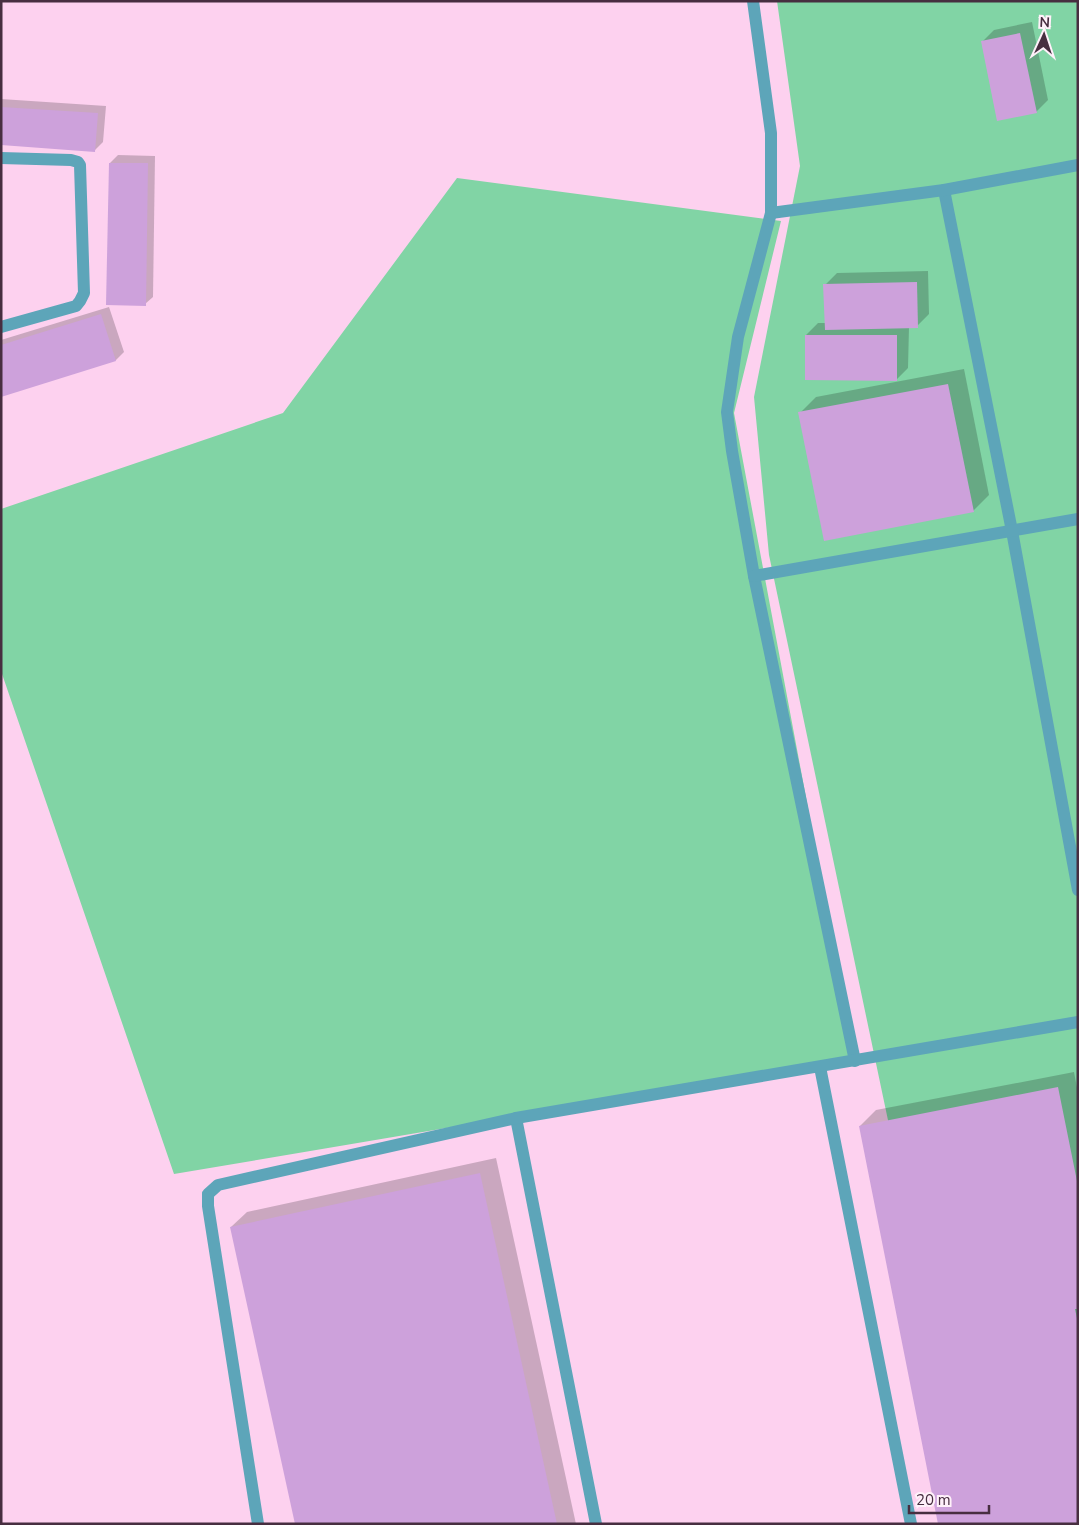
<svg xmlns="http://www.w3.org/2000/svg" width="1079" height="1525" viewBox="0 0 1079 1525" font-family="'Nunito Sans',sans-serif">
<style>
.built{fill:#fdd1ef}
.green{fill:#81d4a5}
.shadow{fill:#0003}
.building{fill:#cda1db}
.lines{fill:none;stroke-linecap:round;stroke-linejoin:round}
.service{stroke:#5da5b9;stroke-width:12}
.minor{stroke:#5da5b9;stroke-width:12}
</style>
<rect width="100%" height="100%" fill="#fadff1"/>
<!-- built -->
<rect class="built" x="1" y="1" width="1077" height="1523"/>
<!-- green -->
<g class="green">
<path d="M777 1H1078V1524H973L769 555 754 397 800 166Z"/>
<path d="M457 178 781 221 734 413 855 1059 174 1174 1 671V509L283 413Z"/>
</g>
<!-- shadow -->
<g class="shadow">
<path d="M1032 22 1048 100 1036 112 982 42 994 30Z"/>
<path d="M1 99 106 106 103 142 95 150 1 144Z"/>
<path d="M118 155 155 156 153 297 145 304 110 163Z"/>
<path d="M928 271 929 314 917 326 909 327 908 368 896 380 806 335 818 323H826L825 285 837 273Z"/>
<path d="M109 307 124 352 116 360 1 395V340Z"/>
<path d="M964 369 989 495 973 511 800 413 816 397Z"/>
<path d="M1074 1072 1078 1093V1524L860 1126 876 1110Z"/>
<path d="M496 1158 576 1524H297L231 1227 247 1212Z"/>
</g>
<!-- building -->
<g class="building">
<path d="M1020 33 1037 113 997 121 981 41Z"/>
<path d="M1 107 98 113 95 152 1 145Z"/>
<path d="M109 163H148L146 306 106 305Z"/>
<path d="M917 282 918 328 825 330 823 284Z"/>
<path d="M101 314 116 361 1 397V345Z"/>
<path d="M805 335H897V381L805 380Z"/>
<path d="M948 384 974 512 824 541 798 412Z"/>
<path d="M1058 1087 1078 1186V1309H1075L1078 1323V1524H938L859 1126Z"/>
<path d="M480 1173 557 1524H295L230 1227Z"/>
</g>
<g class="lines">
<!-- service -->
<g class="service">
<path d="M753 1 771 133V213L738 337 727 412 732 451 754 576 855 1061"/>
<path d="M944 190 1012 531 1078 890"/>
<path d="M771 213 944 190 1078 165"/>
<path d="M754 576 1078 519"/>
<path d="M820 1067 911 1524"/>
<path d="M516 1118 596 1524"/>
<path d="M258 1524 208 1206V1194L218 1185 516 1118 1078 1022"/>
</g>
<!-- minor -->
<path class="minor" d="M1 158 71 160 78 162 80 165 84 293 80 301 76 306 1 327"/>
</g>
<!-- border -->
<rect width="1079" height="1525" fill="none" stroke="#472e40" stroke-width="5"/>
<!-- north arrow -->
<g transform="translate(1044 35) rotate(3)" stroke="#fff1fa" stroke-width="4" paint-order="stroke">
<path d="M0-4L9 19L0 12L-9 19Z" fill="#472e40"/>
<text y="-8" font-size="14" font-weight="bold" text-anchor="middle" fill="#472e40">N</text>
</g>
<!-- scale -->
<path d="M909 1505v8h80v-8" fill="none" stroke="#472e40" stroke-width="2.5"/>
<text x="916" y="1505" font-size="15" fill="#472e40" stroke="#fff1fa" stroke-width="4" paint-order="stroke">20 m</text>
</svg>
